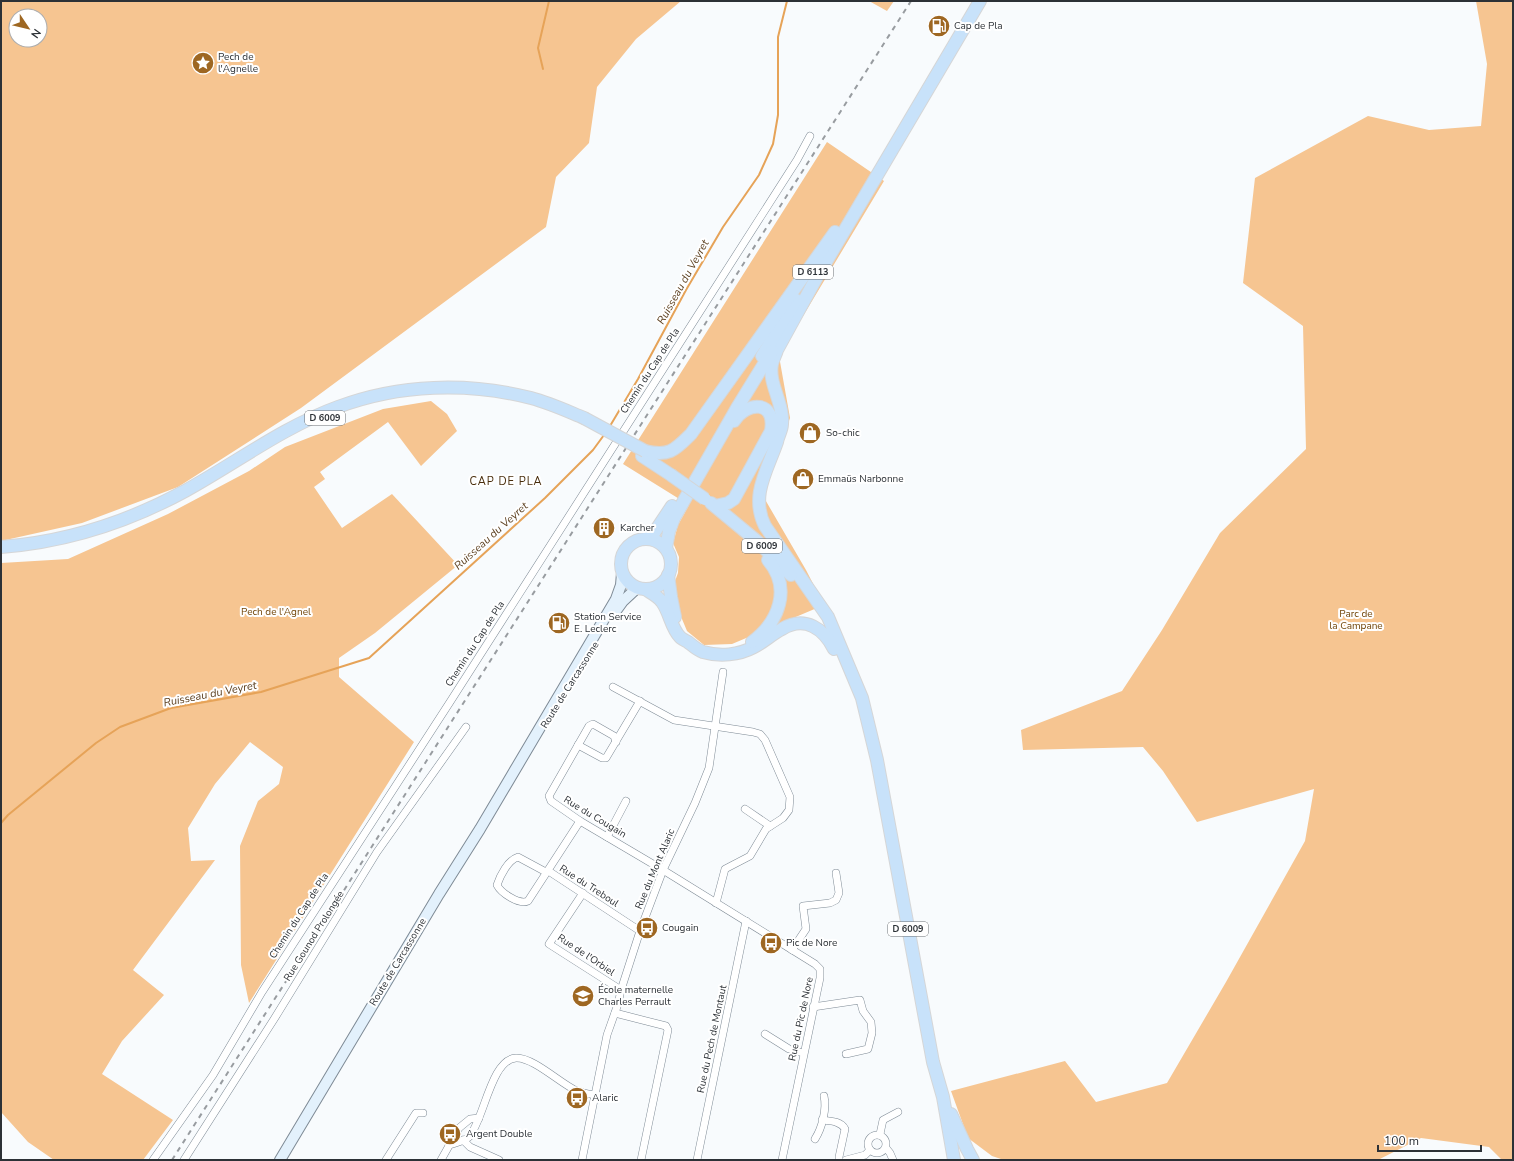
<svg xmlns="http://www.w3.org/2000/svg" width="1514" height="1161" viewBox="0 0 1514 1161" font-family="'Nunito Sans',sans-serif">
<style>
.green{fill:#f6c591;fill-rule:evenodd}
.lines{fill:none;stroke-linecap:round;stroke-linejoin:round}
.stream{stroke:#e6a358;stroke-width:2}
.street-casing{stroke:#7e8a95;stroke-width:8}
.secondary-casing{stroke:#7e8a95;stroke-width:12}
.primary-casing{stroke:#d5d6d7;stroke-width:14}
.street{stroke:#fff;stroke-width:7}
.secondary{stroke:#e3f1fc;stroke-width:10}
.primary{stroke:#c8e2fa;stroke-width:12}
.rail{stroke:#989ca0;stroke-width:2;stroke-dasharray:5 5;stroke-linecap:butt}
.primary-bridge-casing{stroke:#d5d6d7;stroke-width:14;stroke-linecap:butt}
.primary-bridge{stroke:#c8e2fa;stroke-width:12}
.labels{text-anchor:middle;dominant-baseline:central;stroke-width:4;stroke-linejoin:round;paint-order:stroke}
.shield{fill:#fff;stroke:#6b6f72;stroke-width:1}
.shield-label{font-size:9px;font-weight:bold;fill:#2c3136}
.poi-label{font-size:10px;fill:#2c3136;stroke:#fff;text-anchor:start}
.street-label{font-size:10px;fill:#2c3136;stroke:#fff}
.park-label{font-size:10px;fill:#714508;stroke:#fff}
.water-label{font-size:11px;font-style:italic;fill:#5d4121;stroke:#fff}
.neighbourhood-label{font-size:11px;letter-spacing:1px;fill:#472c0b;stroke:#fff}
</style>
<rect width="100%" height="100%" fill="#f8fbfd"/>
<!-- green -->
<g class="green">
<path d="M1 1H681L636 39 597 87 589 143 556 177 546 227 301 408 178 487 82 523 1 541ZM16 16H40V40H16Z"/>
<path d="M869 1H894L887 11Z"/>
<path d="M1476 1H1513V1160H1502L1489 1147 1421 1138 1378 1160H1004L992 1156 968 1138 951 1091 1065 1061 1096 1102 1167 1083 1226 982 1305 841 1314 789 1197 822 1163 771 1143 747 1023 750 1021 730 1122 691 1162 630 1220 533 1306 449 1303 326 1243 283 1255 178 1368 116 1429 130 1481 126 1487 64Z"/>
<path d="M827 142 884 181 779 356 790 418 763 496 806 570 824 605 732 644 704 645 687 631 677 607 672 589 678 573 679 557 673 543 678 525 689 505 623 464Z"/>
<path d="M431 401 447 414 457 431 421 466 388 422 320 472 325 479 314 487 342 528 392 494 458 565 375 633 339 658V677L414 742 249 1003 241 965 240 846 258 801 279 784 283 767 250 742 215 784 188 828 191 861 215 860 133 970 164 995 122 1041 102 1074 173 1120 143 1160H54L28 1142 1 1112V563L68 559 168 514 249 471 285 447 383 409Z"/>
</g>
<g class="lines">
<!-- stream -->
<g class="stream">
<path d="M543 69 538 48 549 1"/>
<path d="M610 426 638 379 686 290 723 227 759 175 773 144 778 115V37L787 1"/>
<path d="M1 823 8 815 96 743 120 727 171 708 261 692 369 658 545 498 593 450 604 435"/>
</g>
<!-- street casing -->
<g class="street-casing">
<g id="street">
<path d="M613 687 674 720 753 732 760 734 765 740 790 797 789 810 783 818 766 829 750 856 725 869 716 903"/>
<path d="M616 742 614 736 593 724 589 726 549 796 551 801 580 821 663 870 815 964 820 969V978L782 1160"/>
<path d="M578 745 602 758H606L640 701"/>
<path d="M745 809 770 826"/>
<path d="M580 821 528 901C519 905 501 893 497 885 500 876 508 860 518 857L544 871 550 872 640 931"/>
<path d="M607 837 626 801"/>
<path d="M583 893 549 944 621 990"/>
<path d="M792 950 806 929 803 906 830 903 836 900 839 893 836 873"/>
<path d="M813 1007 860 1000 863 1011 871 1022 872 1033 868 1049 846 1054"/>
<path d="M615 1013 666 1026 668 1030 641 1160"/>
<path d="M765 1034 789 1049 803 1053"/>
<path d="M822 1120C830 1121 841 1121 845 1129L839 1157V1160"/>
<path d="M880 1134 883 1120 898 1112"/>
<circle cx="877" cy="1144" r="9"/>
<path d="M815 1139C822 1128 827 1109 824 1096"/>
<path d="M463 1140 470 1147 499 1160"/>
<path d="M449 1145C455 1143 465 1141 469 1137 484 1120 491 1059 516 1058 533 1057 561 1084 577 1091 583 1093 589 1094 595 1095"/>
<path d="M886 1148 890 1153 893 1160"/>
<path d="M153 1160 213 1075 262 992 450 702 797 160 810 136"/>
<path d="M184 1160 276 1016 377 852 466 727"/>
<path d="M386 1160 416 1113H423"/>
<path d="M441 1160 459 1128 470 1119 479 1118"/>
<path d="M582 1160 607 1035 618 1004 621 990 640 931 663 870 695 803 709 768 723 672"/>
<path d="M697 1160 746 921"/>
<path d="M846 1160 865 1155 870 1150"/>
</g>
</g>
<!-- secondary casing -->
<g class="secondary-casing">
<g id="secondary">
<path d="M615 612 623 601 637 588"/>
<path d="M280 1160 439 894 480 829 616 599 621 585 622 573"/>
</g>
</g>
<!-- primary casing -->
<g class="primary-casing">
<g id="primary">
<path d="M823 266 777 350C776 354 773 359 772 364 768 384 784 403 782 424 782 430 778 436 777 442 767 471 750 496 765 526L828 617 862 698 877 760 933 1062 943 1097 954 1160"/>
<path d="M820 272 980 1"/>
<path d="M762 356 796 300"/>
<path d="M645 451C669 457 675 450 691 434L835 232"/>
<path d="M642 456 671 475"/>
<path d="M711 503 758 542 791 575"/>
<path d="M715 506 728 503 734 499 771 431C776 401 748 400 734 421"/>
<circle cx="646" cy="564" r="25"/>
<path d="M646 539 654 533 672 506"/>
<path d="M1 547C66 542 128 522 185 491 236 463 283 427 338 407 399 384 468 382 531 398 550 403 567 411 584 418"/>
<path d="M666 548 669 531 674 518 737 408 772 351"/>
<path d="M668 575 671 597 675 617"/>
<path d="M645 589C651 593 658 596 662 602 670 613 671 628 680 637 682 639 686 641 688 642 693 646 697 650 703 652 720 657 739 655 754 647 764 642 772 634 782 629 805 615 824 629 834 649"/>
<path d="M752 642C779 622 792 588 768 560"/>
<path d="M951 1114 967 1149 973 1160"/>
</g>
</g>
<!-- street -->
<use href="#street" class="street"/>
<!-- secondary -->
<use href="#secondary" class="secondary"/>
<!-- primary -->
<use href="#primary" class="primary"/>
<!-- rail -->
<path class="rail" d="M172 1160 911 1"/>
<!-- primary-bridge casing -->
<g class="primary-bridge-casing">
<g id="primary-bridge">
<path d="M584 418 645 451"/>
<path d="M671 475 705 499"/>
</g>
</g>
<!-- primary-bridge -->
<use href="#primary-bridge" class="primary-bridge"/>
</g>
<!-- icons -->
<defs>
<g id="fuel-disc" transform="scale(1.15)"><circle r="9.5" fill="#9e6722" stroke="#fff"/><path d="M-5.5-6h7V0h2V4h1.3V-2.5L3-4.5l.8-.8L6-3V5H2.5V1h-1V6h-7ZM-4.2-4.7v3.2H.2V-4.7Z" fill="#fff"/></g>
<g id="sight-disc" transform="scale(1.15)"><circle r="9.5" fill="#9e6722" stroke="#fff"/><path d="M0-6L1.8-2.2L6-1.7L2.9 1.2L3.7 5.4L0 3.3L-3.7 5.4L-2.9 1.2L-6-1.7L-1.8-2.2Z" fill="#fff"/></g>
<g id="shop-disc" transform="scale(1.15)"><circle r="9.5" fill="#9e6722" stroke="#fff"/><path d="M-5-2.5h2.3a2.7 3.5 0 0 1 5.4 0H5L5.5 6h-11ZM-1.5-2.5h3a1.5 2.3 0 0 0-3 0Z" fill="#fff"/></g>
<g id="building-disc" transform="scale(1.15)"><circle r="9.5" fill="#9e6722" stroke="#fff"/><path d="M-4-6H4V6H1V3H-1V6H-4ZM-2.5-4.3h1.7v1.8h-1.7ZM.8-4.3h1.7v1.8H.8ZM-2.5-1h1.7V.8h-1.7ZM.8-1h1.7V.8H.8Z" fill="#fff"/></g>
<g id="bus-disc" transform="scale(1.15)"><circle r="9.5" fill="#9e6722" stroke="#fff"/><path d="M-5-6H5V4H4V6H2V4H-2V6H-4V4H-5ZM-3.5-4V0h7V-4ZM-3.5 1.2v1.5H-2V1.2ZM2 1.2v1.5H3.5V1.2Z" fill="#fff"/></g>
<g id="school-disc" transform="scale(1.15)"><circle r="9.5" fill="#9e6722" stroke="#fff"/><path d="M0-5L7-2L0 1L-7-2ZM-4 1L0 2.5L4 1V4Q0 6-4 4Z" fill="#fff"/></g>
</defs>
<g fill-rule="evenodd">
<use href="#fuel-disc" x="939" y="26"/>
<use href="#sight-disc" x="203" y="63"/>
<use href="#shop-disc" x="810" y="433"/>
<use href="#shop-disc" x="803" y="479"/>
<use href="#building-disc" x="604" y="528"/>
<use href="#fuel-disc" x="559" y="623"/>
<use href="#bus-disc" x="647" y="928"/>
<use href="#bus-disc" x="771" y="943"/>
<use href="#school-disc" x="583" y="996"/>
<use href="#bus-disc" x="577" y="1098"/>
<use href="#bus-disc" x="450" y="1134"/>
</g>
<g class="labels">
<!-- shield labels -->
<g class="shield">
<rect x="793" y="265" width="40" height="14" rx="3"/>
<rect x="305" y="411" width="40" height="14" rx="3"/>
<rect x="742" y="539" width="40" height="14" rx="3"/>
<rect x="888" y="922" width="40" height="14" rx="3"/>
</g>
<g class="shield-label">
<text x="813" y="272">D 6113</text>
<text x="325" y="418">D 6009</text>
<text x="762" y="546">D 6009</text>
<text x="908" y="929">D 6009</text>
</g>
<!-- poi labels -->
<g class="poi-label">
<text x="954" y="26">Cap de Pla</text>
<text x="218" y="57">Pech de<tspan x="218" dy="12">l'Agnelle</tspan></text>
<text x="826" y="433">So-chic</text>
<text x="818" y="479">Emmaüs Narbonne</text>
<text x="620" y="528">Karcher</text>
<text x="574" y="617">Station Service<tspan x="574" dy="12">E. Leclerc</tspan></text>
<text x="662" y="928">Cougain</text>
<text x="786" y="943">Pic de Nore</text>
<text x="598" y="990">École maternelle<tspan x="598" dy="12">Charles Perrault</tspan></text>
<text x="592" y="1098">Alaric</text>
<text x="466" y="1134">Argent Double</text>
</g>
<!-- street labels -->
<g class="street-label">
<text transform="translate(650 371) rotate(-57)">Chemin du Cap de Pla</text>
<text transform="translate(475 644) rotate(-57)">Chemin du Cap de Pla</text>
<text transform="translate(570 685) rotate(-58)">Route de Carcassonne</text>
<text transform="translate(595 817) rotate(31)">Rue du Cougain</text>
<text transform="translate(655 869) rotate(-67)">Rue du Mont Alaric</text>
<text transform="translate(589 886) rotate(33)">Rue du Treboul</text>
<text transform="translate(299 916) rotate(-57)">Chemin du Cap de Pla</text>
<text transform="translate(314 936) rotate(-58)">Rue Gounod Prolongée</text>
<text transform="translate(586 955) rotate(34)">Rue de l'Orbiel</text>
<text transform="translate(398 962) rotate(-59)">Route de Carcassonne</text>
<text transform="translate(801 1019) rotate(-78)">Rue du Pic de Nore</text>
<text transform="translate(712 1039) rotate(-78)">Rue du Pech de Montaut</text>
</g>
<!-- park labels -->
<g class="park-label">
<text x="276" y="612">Pech de l'Agnel</text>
<text x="1356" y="614">Parc de<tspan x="1356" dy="12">la Campane</tspan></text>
</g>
<!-- water labels -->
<g class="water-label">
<text transform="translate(683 282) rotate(-61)">Ruisseau du Veyret</text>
<text transform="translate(491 536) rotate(-42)">Ruisseau du Veyret</text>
<text transform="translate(210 694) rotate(-11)">Ruisseau du Veyret</text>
</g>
<!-- neighbourhood labels -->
<g class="neighbourhood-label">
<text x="506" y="481">CAP DE PLA</text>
</g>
</g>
<!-- border -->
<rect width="1514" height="1161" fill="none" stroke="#2c3136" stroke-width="4"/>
<!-- north arrow -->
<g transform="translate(28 28) rotate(125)"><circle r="19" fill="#ffffff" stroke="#abadaf"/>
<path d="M0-3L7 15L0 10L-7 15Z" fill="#9e6722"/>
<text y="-6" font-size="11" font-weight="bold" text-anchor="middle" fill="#2c3136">N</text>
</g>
<!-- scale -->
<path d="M1378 1145v6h103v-6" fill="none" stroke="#2c3136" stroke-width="2"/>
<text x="1384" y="1145" font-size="12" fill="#2c3136" stroke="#ffffff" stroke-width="3" paint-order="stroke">100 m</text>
</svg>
